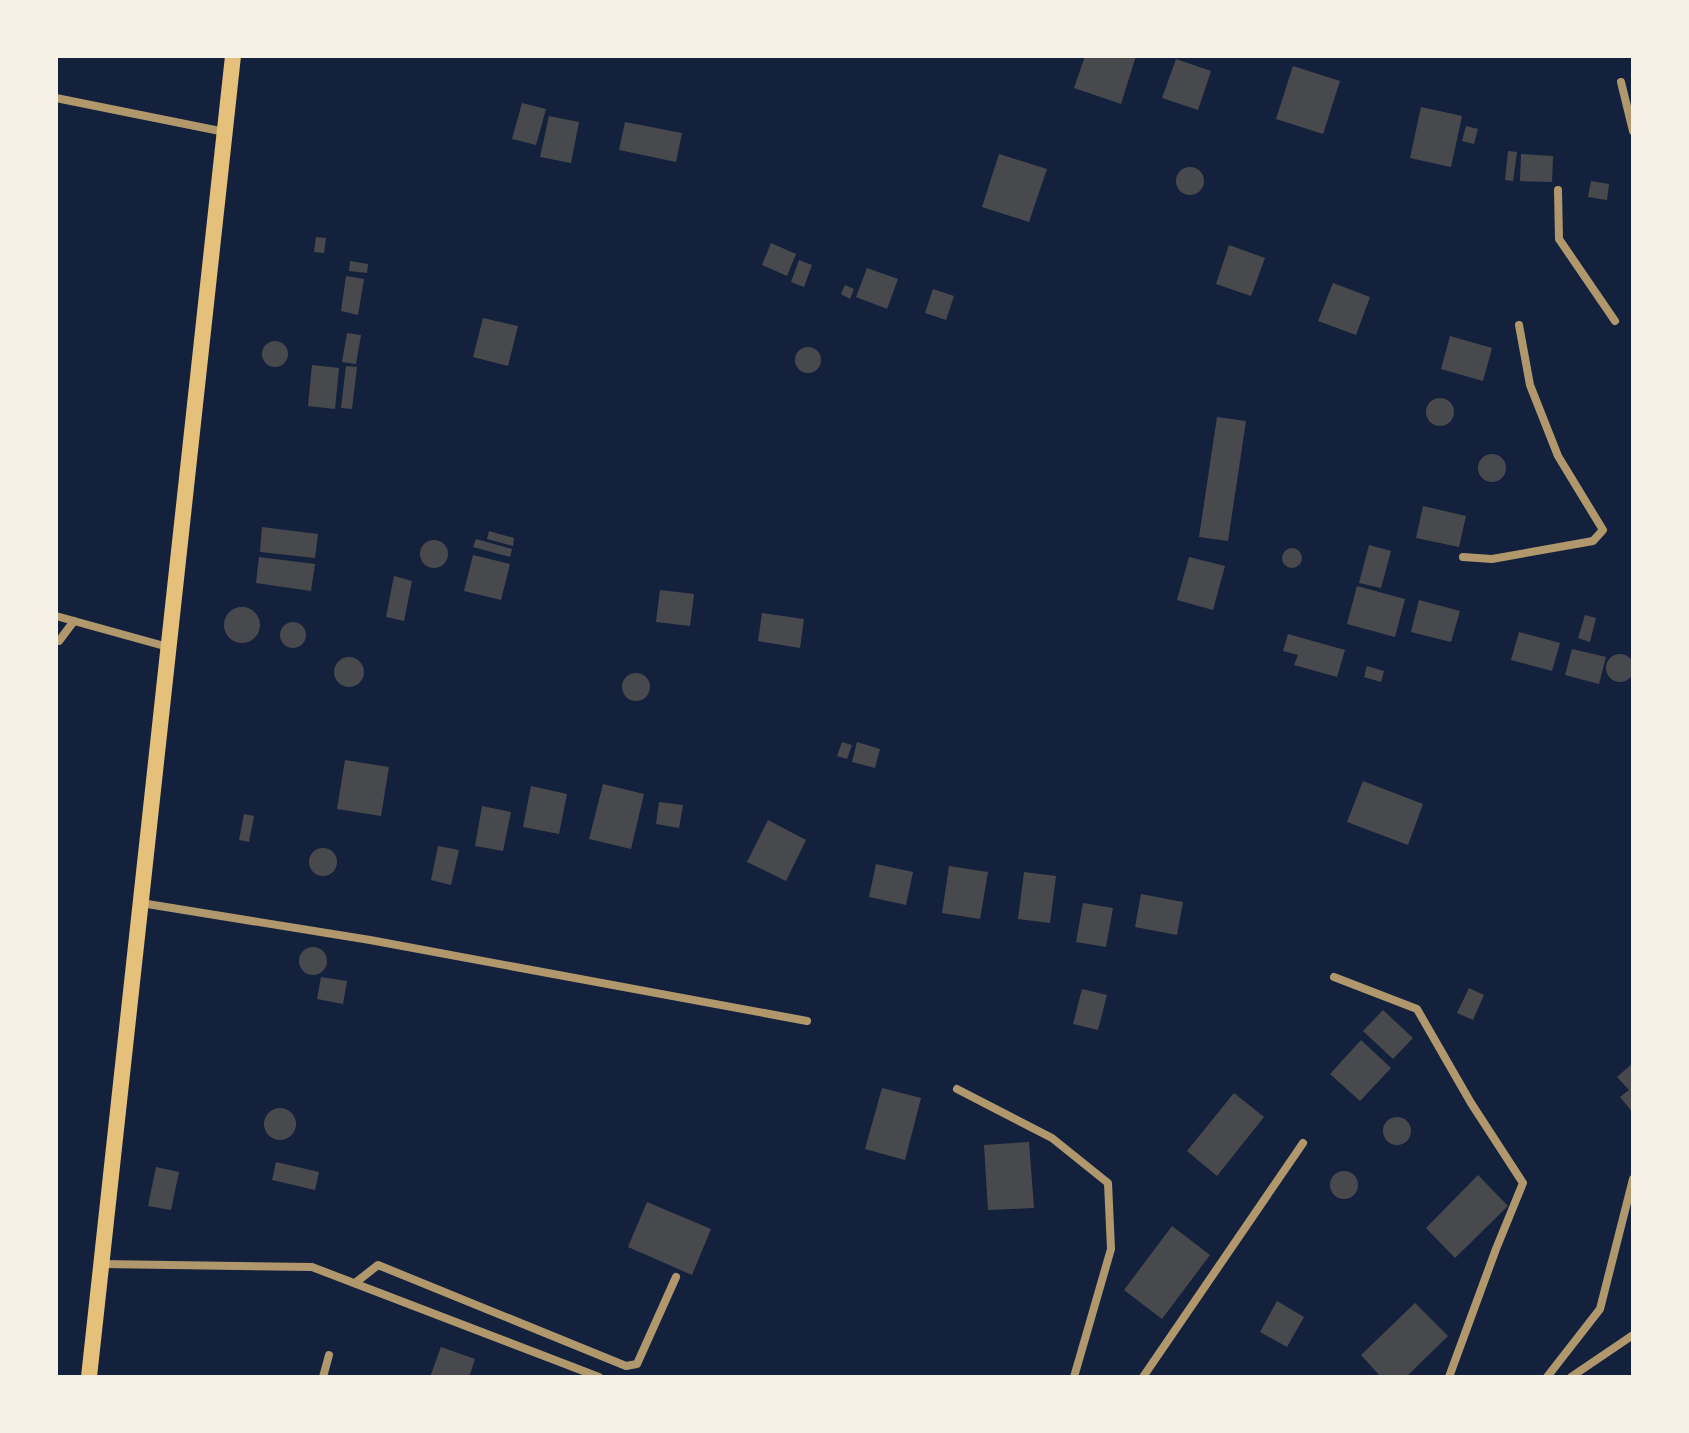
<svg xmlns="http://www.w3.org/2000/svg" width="1689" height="1433" viewBox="0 0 1689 1433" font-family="Georgia,serif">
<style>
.building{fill:#48494c}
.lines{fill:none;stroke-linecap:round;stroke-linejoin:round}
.minor{stroke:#b1986c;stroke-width:8}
.secondary{stroke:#e5c07b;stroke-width:16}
</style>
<rect width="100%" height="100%" fill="#14213d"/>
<!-- building -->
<g class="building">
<path d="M1085 56H1136L1121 104 1074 88Z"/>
<path d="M1176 59 1211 71 1198 110 1162 98Z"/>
<path d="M1293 66 1340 81 1323 134 1276 119Z"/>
<path d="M522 103 546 109 536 145 512 139Z"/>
<path d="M1421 107 1462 116 1451 167 1410 158Z"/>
<path d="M549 116 579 122 571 163 540 157Z"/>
<path d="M625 122 682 133 676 162 619 150Z"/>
<path d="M1466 126 1478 129 1474 144 1462 141Z"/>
<path d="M1508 151 1517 152 1513 181 1505 180Z"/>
<path d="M999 154 1047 169 1029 222 982 207Z"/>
<path d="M1521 154 1553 156 1552 182 1520 181Z"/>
<circle cx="1190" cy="181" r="14"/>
<path d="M1591 181 1609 184 1607 200 1588 197Z"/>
<path d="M316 237 326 238 324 253 314 252Z"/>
<path d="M771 243 796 254 787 276 762 265Z"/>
<path d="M1229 245 1265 258 1251 296 1216 284Z"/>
<path d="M799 260 812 265 804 287 791 282Z"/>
<path d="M350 261 368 264 367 273 349 271Z"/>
<path d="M867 268 898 279 887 309 856 297Z"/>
<path d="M346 276 364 279 358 315 341 311Z"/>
<path d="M1333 283 1370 297 1356 335 1318 321Z"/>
<path d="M845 285 854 289 850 299 841 294Z"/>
<path d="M933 289 954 296 946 320 925 313Z"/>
<path d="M483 318 518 326 508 366 473 357Z"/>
<path d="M347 333 361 335 356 364 342 362Z"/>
<path d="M1450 336 1492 348 1483 381 1441 369Z"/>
<circle cx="275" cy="354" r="13"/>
<circle cx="808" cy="360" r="13"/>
<path d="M312 365 339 368 335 409 308 406Z"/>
<path d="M346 366 357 367 352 409 341 408Z"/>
<circle cx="1440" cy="412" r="14"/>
<path d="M1217 417 1246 421 1228 541 1199 537Z"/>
<circle cx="1492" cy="468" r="14"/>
<path d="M1423 506 1466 516 1459 547 1416 538Z"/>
<path d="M262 527 318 534 315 558 260 552Z"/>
<path d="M489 531 514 538 513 546 487 539Z"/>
<path d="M476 539 512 549 510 557 473 547Z"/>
<circle cx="434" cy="554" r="14"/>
<path d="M1369 545 1391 551 1381 588 1359 583Z"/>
<circle cx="1292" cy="558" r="10"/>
<path d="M473 555 510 564 501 600 464 591Z"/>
<path d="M259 557 315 564 311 591 256 583Z"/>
<path d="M1189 557 1225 566 1213 610 1177 600Z"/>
<path d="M394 576 412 581 404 621 386 617Z"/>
<path d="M1357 586 1405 599 1395 637 1347 624Z"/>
<path d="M660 590 694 594 690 626 656 622Z"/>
<path d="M1419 600 1460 611 1451 642 1411 632Z"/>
<circle cx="242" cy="625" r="18"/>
<path d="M762 613 804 619 800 648 758 641Z"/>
<path d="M1585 615 1596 618 1590 642 1578 638Z"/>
<circle cx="293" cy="635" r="13"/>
<path d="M1519 632 1560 643 1552 671 1511 660Z"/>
<path d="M1288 634 1345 650 1337 677 1294 665 1298 655 1283 651Z"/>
<path d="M1572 649 1606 657 1599 684 1565 675Z"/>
<circle cx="1620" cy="668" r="14"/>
<circle cx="349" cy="672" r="15"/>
<path d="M1367 666 1384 671 1381 682 1364 677Z"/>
<circle cx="636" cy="687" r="14"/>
<path d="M842 742 852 745 847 759 837 756Z"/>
<path d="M857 742 880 749 875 768 852 762Z"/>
<path d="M345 760 389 767 381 816 337 809Z"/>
<path d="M1363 781 1423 804 1408 845 1347 822Z"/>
<path d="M603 784 644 794 631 849 589 839Z"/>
<path d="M531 786 567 794 559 834 523 827Z"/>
<path d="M659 802 683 805 679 828 656 824Z"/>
<path d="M482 806 511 812 503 851 475 846Z"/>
<path d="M244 814 254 816 249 842 239 840Z"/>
<path d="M768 820 806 840 786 881 747 862Z"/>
<path d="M438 846 459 850 451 885 431 880Z"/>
<circle cx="323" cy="862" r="14"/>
<path d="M876 864 913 872 906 905 869 897Z"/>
<path d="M949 866 988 872 980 919 942 913Z"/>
<path d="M1024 872 1056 876 1050 923 1018 919Z"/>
<path d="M1141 894 1183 902 1177 935 1135 927Z"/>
<path d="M1083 903 1113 908 1106 947 1076 942Z"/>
<circle cx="313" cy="961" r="14"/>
<path d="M321 977 347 981 343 1004 317 999Z"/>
<path d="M1469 988 1484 995 1473 1020 1457 1013Z"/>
<path d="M1082 989 1107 995 1098 1030 1073 1024Z"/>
<path d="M1383 1010 1413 1038 1393 1059 1363 1031Z"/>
<path d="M1361 1040 1391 1068 1360 1101 1330 1074Z"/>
<path d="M1633 1063V1113L1620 1097 1629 1090 1617 1077Z"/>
<path d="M882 1088 921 1098 905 1160 865 1149Z"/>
<path d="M1234 1093 1264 1117 1217 1176 1187 1151Z"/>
<circle cx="280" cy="1124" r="16"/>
<circle cx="1397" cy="1131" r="14"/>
<path d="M1029 1142 1034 1208 988 1210 984 1145Z"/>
<path d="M276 1162 319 1172 315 1190 272 1180Z"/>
<path d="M156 1167 179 1172 171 1210 148 1206Z"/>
<circle cx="1344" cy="1185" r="14"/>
<path d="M1478 1175 1508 1206 1455 1258 1426 1228Z"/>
<path d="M647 1202 711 1229 692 1275 628 1247Z"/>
<path d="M1172 1226 1210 1255 1162 1319 1124 1290Z"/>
<path d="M1277 1301 1304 1317 1287 1347 1260 1332Z"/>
<path d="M1415 1303 1448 1336 1406 1377H1381L1361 1355Z"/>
<path d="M441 1347 475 1359 469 1377H430Z"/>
</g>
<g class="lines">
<!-- minor -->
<g class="minor">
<path d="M1621 82 1633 131"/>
<path d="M56 98 225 132"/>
<path d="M1558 190 1559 239 1615 321"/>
<path d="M1463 557 1492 559 1593 541 1603 530 1558 456 1530 385 1519 325"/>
<path d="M56 616 168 647"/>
<path d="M56 641H59L74 621"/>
<path d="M141 903 370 940 807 1021"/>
<path d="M1334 977 1417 1009 1471 1103 1523 1183 1496 1249 1449 1377"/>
<path d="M957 1089 1052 1138 1108 1183 1111 1249 1074 1377"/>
<path d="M102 1264 312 1267 599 1377"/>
<path d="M355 1283 378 1265 626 1366 637 1364 676 1277"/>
<path d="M323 1377 329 1355"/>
<path d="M1143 1377 1303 1143"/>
<path d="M1547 1377 1600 1309 1633 1179"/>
<path d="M1571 1377 1633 1335"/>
</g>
<!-- secondary -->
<path class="secondary" d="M89 1377 233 56"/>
</g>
<!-- border -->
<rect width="1689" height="1433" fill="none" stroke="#f6f1e7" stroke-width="116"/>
</svg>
